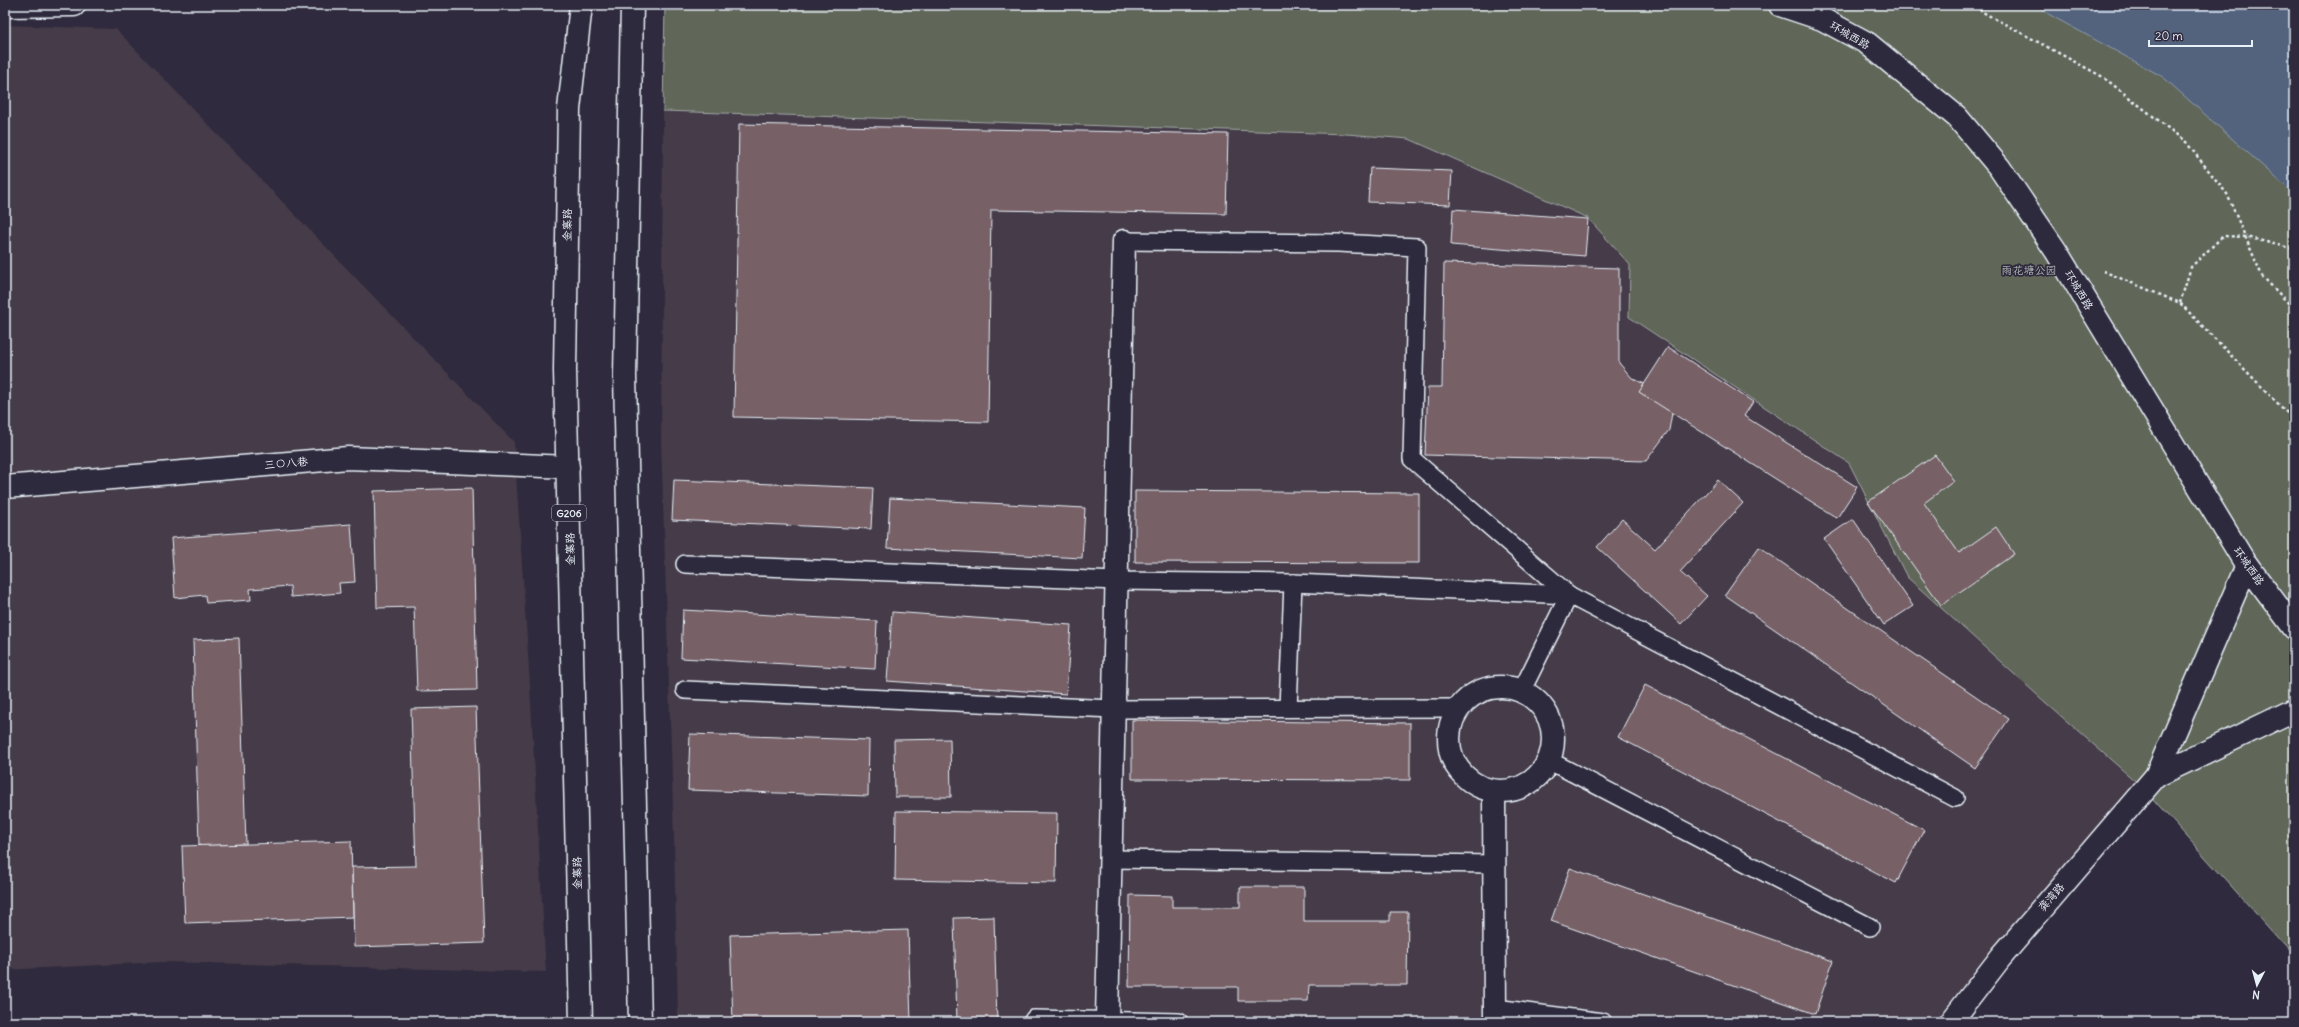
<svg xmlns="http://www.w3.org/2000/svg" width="2299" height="1027" viewBox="0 0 2299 1027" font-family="Delius,'LXGW WenKai TC',sans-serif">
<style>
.built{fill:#453a49}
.park{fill:#606659;stroke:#a4aca8}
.water{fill:#53647e;stroke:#8f9caf}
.building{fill:#776066;stroke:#e8f1f8}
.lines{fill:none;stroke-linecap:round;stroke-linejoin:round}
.lane-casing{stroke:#e8f1f8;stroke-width:20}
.street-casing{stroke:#e8f1f8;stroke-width:25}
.secondary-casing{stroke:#e8f1f8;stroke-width:25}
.primary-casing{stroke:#e8f1f8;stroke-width:25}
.path{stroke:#e8f1f8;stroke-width:2.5;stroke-dasharray:3 3;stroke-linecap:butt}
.lane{stroke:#2f2a3d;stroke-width:17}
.street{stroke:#2f2a3d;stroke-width:22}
.secondary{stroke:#2f2a3d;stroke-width:22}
.primary{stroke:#2f2a3d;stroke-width:22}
.labels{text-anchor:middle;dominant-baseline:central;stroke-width:3.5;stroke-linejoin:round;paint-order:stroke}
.shield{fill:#2f2a3d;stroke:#b0b5c0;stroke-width:1}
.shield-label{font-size:10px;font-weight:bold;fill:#e8f1f8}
.street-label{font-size:11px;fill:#e8f1f8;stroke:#2f2a3d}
.park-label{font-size:11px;fill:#b2b9b8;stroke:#2f2a3d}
</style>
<rect width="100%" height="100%" fill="#2f2a3d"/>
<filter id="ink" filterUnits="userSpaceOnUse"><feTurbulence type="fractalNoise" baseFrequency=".025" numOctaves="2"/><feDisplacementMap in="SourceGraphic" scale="8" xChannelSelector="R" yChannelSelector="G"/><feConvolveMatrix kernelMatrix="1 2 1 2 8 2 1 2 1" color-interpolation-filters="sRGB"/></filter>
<g filter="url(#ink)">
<!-- built -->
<g class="built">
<path d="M5 25 116 29 514 442 530 684 546 972 162 962 5 970Z"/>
<path d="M663 111 1346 134 1409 139 1588 218 1630 265 1629 317 1849 463 1908 577 2045 702 2143 788 1951 1022H678L674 842 661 442Z"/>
</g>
<!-- park -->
<path class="park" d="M665 5H2294V956L2143 788 2045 702 1907 577 1849 463 1629 317 1630 265 1588 218 1409 139 1346 134 663 111Z"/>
<!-- water -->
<path class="water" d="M2037 5H2294V194L2163 77 2050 15Z"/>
<!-- building -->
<g class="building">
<path d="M739 124 1228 134 1226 214 991 210 988 422 734 417Z"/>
<path d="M1370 168 1452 171 1450 205 1368 202Z"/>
<path d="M1453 209 1588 219 1585 256 1451 245Z"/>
<path d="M1444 263 1619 268V363L1632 378 1667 395 1672 413 1669 430 1646 461 1425 455 1428 387H1442Z"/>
<path d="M1668 347 1753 402 1744 416 1857 487 1837 518 1639 392Z"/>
<path d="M1935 455 1954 481 1924 503 1959 553 1996 527 2014 554 1941 605 1868 502Z"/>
<path d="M674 480 873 488 871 529 672 520Z"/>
<path d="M1718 480 1743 503 1680 572 1707 596 1681 624 1597 547 1622 519 1655 549Z"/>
<path d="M472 488 477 690 417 691 414 607 377 608 374 491Z"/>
<path d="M1135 491 1419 493V563L1135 562Z"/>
<path d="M890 498 1085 508 1082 558 887 548Z"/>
<path d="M1853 519 1913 606 1884 625 1824 539Z"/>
<path d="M351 524 355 582 339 583 340 593 291 597 290 586 250 589 251 600 206 603 205 595 175 598 171 538Z"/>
<path d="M1759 547 2009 719 1975 768 1725 595Z"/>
<path d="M683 610 877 621 875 669 681 658Z"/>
<path d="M892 612 1071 625 1066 694 887 681Z"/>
<path d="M239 638 246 844 199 846 193 640Z"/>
<path d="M1645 685 1924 830 1896 883 1618 737Z"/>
<path d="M476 707 484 943 354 947 352 867 416 866 411 709Z"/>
<path d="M1132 720 1410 723V780L1132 779Z"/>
<path d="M690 734 869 740 868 796 688 790Z"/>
<path d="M950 739 951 797H895L894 740Z"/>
<path d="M896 811 1057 813 1056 883 895 880Z"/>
<path d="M351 841 353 917 185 923 182 846Z"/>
<path d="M1570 868 1833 961 1815 1014 1551 921Z"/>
<path d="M1240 887H1304V921H1390V912H1408L1407 985H1309L1308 1001H1238V987H1129L1130 895 1172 896V907H1240Z"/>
<path d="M994 917 997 1022H957L954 918Z"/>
<path d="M908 930 911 1022H733L730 935Z"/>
</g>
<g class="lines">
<!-- lane casing -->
<g class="lane-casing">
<g id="lane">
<path d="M1124 241 1338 243 1417 247 1412 459 1569 595"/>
<path d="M685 564 1117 581 1293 583 1569 595"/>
<path d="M685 690 1114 709 1459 708"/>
<path d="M1521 692 1569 595 1955 798"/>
<path d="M1288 708 1293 583"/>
<path d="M1548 760 1870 927"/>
<path d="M1111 859 1494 864"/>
<path d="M1495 1008 1603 1022"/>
<path d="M1032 1022 1034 1019 1179 1022"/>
</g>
</g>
<!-- street casing -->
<g class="street-casing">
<g id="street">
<path d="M5 487 348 458 568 467"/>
<circle cx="1501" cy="739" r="52"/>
<path d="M1494 791 1495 1022"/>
<path d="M1107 1019 1124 241"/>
</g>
</g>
<!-- secondary casing -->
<g class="secondary-casing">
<g id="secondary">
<path d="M1780 5 1822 19 1867 43 1957 117 1999 167 2056 251 2244 561 2294 628"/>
<path d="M5 6 74 5"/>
<path d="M2156 776 2294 710"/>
<path d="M1951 1022 2001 957 2156 776 2247 565"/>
</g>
</g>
<!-- primary casing -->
<g class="primary-casing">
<g id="primary">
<path d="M632 5 625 376 640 1022"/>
<path d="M581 1022 565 370 569 109 581 5"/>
</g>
</g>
<!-- path -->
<g class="path">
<path d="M1974 5 1986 14 2103 77 2186 142 2227 194 2262 276 2294 309"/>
<path d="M2103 271 2180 303 2294 420"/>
<path d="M2180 303 2191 267 2223 236 2246 237 2294 249"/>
</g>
<!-- lane -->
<use href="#lane" class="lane"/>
<!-- street -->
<use href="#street" class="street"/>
<!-- secondary -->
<use href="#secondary" class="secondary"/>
<!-- primary -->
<use href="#primary" class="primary"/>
</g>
</g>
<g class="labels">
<!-- shield labels -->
<rect class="shield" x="552" y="505" width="34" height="16" rx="3"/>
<g class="shield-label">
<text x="569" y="513">G206</text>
</g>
<!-- street labels -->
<g class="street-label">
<text transform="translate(1850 35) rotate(30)">环城西路</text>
<text transform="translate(567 225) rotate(-89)">金寨路</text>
<text transform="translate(2079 290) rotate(59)">环城西路</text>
<text transform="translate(286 463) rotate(-5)">三〇八巷</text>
<text transform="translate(570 549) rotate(-91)">金寨路</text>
<text transform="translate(2249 566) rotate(55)">环城西路</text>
<text transform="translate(577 873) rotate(-91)">金寨路</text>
<text transform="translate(2051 897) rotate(-49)">龚湾路</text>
</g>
<!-- park labels -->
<g class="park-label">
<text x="2029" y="270">雨花塘公园</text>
</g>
</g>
<!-- margin -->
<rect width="2299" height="1027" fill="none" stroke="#2f2a3d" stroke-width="20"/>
<rect x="10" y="10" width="2279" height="1007" fill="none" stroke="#e8f1f8" stroke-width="1.5" filter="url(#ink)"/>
<!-- north arrow -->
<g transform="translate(2257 985) rotate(186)" stroke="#2f2a3d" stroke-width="3" paint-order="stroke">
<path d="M0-3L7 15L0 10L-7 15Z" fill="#e8f1f8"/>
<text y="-6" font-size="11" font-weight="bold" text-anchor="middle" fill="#e8f1f8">N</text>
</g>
<!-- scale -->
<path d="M2149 40v6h103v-6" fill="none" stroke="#e8f1f8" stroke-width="2"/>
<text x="2155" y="40" font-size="12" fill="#e8f1f8" stroke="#2f2a3d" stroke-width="3" paint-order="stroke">20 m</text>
</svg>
